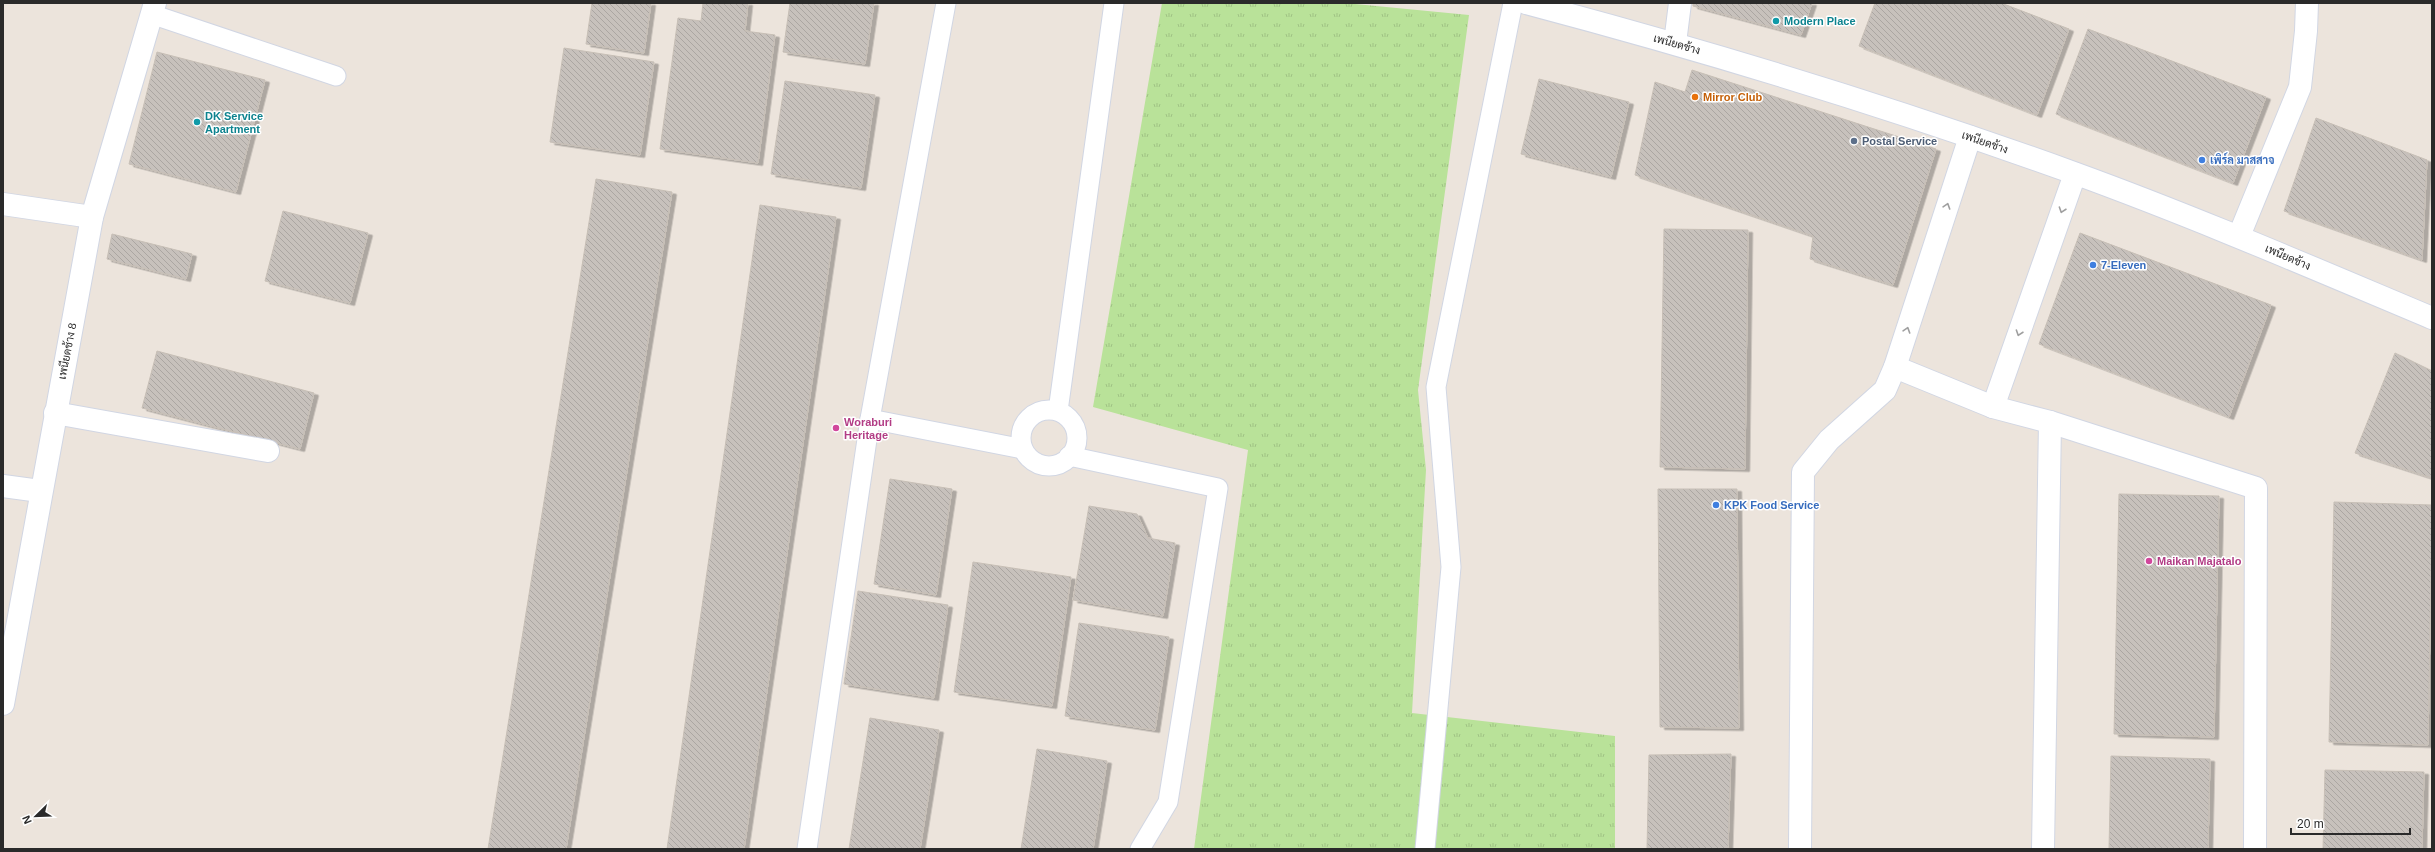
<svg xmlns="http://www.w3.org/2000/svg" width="2435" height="852" viewBox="0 0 2435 852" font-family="Arial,Sarabun,sans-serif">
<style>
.grass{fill:url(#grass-tufts)}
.building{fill:url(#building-back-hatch);stroke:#c7bfb6;filter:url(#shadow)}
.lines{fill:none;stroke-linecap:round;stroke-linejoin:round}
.service-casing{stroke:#d1d6e3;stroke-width:21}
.minor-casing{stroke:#d1d6e3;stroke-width:24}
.tertiary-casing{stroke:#d1d6e3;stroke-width:24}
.service{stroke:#fff;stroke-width:19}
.minor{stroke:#fff;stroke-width:22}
.tertiary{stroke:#fff;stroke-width:22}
.oneway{stroke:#9f9f9f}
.culture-dot{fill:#0f9aa8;stroke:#fff;stroke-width:1.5}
.food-dot{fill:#e8710a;stroke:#fff;stroke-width:1.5}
.service-dot{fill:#5c6f8a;stroke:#fff;stroke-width:1.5}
.shop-dot{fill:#3f7fe0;stroke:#fff;stroke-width:1.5}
.hotel-dot{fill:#d1479c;stroke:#fff;stroke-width:1.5}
.labels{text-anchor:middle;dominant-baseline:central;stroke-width:3;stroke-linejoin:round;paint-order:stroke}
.culture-label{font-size:11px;font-weight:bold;fill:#0d838f;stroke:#fff;text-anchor:start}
.street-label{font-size:11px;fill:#2a2a2a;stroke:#fff}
.food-label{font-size:11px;font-weight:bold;fill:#c56008;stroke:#fff;text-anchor:start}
.service-label{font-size:11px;font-weight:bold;fill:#4e5e75;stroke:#fff;text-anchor:start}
.shop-label{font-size:11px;font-weight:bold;fill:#366cbe;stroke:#fff;text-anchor:start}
.hotel-label{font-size:11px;font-weight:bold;fill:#b23c85;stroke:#fff;text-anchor:start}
</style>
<defs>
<pattern id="grass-tufts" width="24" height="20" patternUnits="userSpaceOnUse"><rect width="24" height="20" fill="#b9e299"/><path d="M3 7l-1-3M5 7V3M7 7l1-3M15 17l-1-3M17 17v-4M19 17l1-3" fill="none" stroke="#9fc284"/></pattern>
<pattern id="building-back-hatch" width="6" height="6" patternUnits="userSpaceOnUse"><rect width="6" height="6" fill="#c7c1bc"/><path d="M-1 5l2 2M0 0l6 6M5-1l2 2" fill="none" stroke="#aba6a2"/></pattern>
<filter id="shadow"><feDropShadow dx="4.5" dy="2.5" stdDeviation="0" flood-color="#0004"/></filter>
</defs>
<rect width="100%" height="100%" fill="#ece4dc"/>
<!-- grass -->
<path class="grass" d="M1162 3H1345L1469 15 1418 390 1426 470 1412 713 1615 736V849H1194L1248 450 1093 407Z"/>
<!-- building -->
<g class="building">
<path d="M592 3H651L644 53 586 44Z"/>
<path d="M703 3H748L745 31 775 35 758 163 660 149 678 18 701 21Z"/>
<path d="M790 3H874L865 64 783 52Z"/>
<path d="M1693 3H1812L1801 35 1693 6Z"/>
<path d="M1875 3H2001L2069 29 2037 115 1859 46Z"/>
<path d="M2088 29 2266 97 2233 183 2056 114Z"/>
<path d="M564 48 654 62 640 155 550 142Z"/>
<path d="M157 52 265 80 236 192 129 164Z"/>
<path d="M1692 70 1936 149 1893 285 1810 259 1813 236 1635 175 1655 82 1685 92Z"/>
<path d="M1539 79 1629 102 1611 177 1521 154Z"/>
<path d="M785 81 875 95 861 188 771 174Z"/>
<path d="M2316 118 2427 160 2422 260 2284 211Z"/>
<path d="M596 179 672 192 566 849H488Z"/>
<path d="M760 205 836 217 744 849H667Z"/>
<path d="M283 211 368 233 350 303 265 281Z"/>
<path d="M1664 229 1748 230 1745 469 1660 467Z"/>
<path d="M2080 233 2271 305 2229 417 2039 344Z"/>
<path d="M112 234 192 254 186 279 107 259Z"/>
<path d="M157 351 314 393 300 449 142 408Z"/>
<path d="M2395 353 2432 371V478L2355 453Z"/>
<path d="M890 479 952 489 936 595 874 584Z"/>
<path d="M1658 489H1737L1739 728 1660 727Z"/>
<path d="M2119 494 2219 496 2214 737 2114 734Z"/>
<path d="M2334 502 2432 505 2428 745 2329 742Z"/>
<path d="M1089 506 1137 514 1148 538 1175 543 1163 616 1073 600Z"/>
<path d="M973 562 1071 577 1052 706 954 692Z"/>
<path d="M858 591 948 605 934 698 844 684Z"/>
<path d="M1079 623 1169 637 1155 730 1065 716Z"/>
<path d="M870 718 939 730 920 849H849Z"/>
<path d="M1037 749 1107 761 1093 849H1021Z"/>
<path d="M1731 754 1728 849H1647L1649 755Z"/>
<path d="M2111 756 2210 759 2208 849H2109Z"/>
<path d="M2325 770 2424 772 2422 849H2323Z"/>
</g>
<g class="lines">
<!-- service casing -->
<g class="service-casing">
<g id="service">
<path d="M151 14 336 76"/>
<circle cx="1049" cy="438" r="28"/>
<path d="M1058 411 1114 3"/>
<path d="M870 419 1023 449"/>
<path d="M1069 456 1218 488 1168 802 1140 849"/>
<path d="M807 849 870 419 946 3"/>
<path d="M1425 849 1451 567 1436 387 1513 3"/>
</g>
</g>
<!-- minor casing -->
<g class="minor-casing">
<g id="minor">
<path d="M1675 43 1680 3"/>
<path d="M3 204 92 217"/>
<path d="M2239 236 2300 87 2306 31 2307 3"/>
<path d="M1895 367 1993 407 2050 422 2256 488 2255 849"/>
<path d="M1993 407 2075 174"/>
<path d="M55 413 268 451"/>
<path d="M3 486 40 491"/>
<path d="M3 704 92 217 155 3"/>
<path d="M1800 849 1803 472 1829 440 1885 390 1895 367 1970 137"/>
<path d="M2043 849 2050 422"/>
</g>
</g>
<!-- tertiary casing -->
<g class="tertiary-casing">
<path id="tertiary" d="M1526 3C1711 52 1894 108 2074 173 2195 217 2313 268 2432 318"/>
</g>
<!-- service -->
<use href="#service" class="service"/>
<!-- minor -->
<use href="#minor" class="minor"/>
<!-- tertiary -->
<use href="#tertiary" class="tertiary"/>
</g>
<!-- one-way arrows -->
<defs><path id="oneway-chevron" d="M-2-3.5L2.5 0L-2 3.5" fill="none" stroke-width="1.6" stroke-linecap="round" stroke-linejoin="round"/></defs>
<g class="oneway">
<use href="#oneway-chevron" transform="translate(1947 206) rotate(-72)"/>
<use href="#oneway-chevron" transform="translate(2062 210) rotate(109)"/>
<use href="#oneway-chevron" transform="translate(1907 330) rotate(-72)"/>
<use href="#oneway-chevron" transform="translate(2019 333) rotate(109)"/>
</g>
<!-- markers -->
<g class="culture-dot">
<circle cx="1776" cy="21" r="4"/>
<circle cx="197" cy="122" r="4"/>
</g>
<circle class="food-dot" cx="1695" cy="97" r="4"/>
<circle class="service-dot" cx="1854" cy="141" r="4"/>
<g class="shop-dot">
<circle cx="2202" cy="160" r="4"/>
<circle cx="2093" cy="265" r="4"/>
<circle cx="1716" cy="505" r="4"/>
</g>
<g class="hotel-dot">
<circle cx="836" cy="428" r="4"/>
<circle cx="2149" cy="561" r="4"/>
</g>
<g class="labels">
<!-- culture labels -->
<g class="culture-label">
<text x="1784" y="21">Modern Place</text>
<text x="205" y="116">DK Service<tspan x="205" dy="13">Apartment</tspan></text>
</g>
<!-- street labels -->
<g class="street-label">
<text transform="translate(1677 44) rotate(16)">เพนียดช้าง</text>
<text transform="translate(1985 142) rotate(19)">เพนียดช้าง</text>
<text transform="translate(2288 257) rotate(23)">เพนียดช้าง</text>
<text transform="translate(67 351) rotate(-79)">เพนียดช้าง 8</text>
</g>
<!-- food labels -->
<g class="food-label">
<text x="1703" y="97">Mirror Club</text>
</g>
<!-- service labels -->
<g class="service-label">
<text x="1862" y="141">Postal Service</text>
</g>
<!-- shop labels -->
<g class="shop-label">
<text x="2210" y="160">เพิร์ล มาสสาจ</text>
<text x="2101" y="265">7-Eleven</text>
<text x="1724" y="505">KPK Food Service</text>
</g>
<!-- hotel labels -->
<g class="hotel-label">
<text x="844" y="422">Woraburi<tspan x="844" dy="13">Heritage</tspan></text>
<text x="2157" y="561">Maikan Majatalo</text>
</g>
</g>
<!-- border -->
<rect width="2435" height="852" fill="none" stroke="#2a2a2a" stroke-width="8"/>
<!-- north arrow -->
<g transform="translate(36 816) rotate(247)" stroke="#ffffff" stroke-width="3" paint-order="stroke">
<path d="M0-3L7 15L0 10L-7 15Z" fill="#2a2a2a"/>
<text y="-6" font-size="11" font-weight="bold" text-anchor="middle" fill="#2a2a2a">N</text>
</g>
<!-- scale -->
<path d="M2291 828v6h119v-6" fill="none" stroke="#2a2a2a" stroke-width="2"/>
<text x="2297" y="828" font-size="12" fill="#2a2a2a" stroke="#ffffff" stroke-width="3" paint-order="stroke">20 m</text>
</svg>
